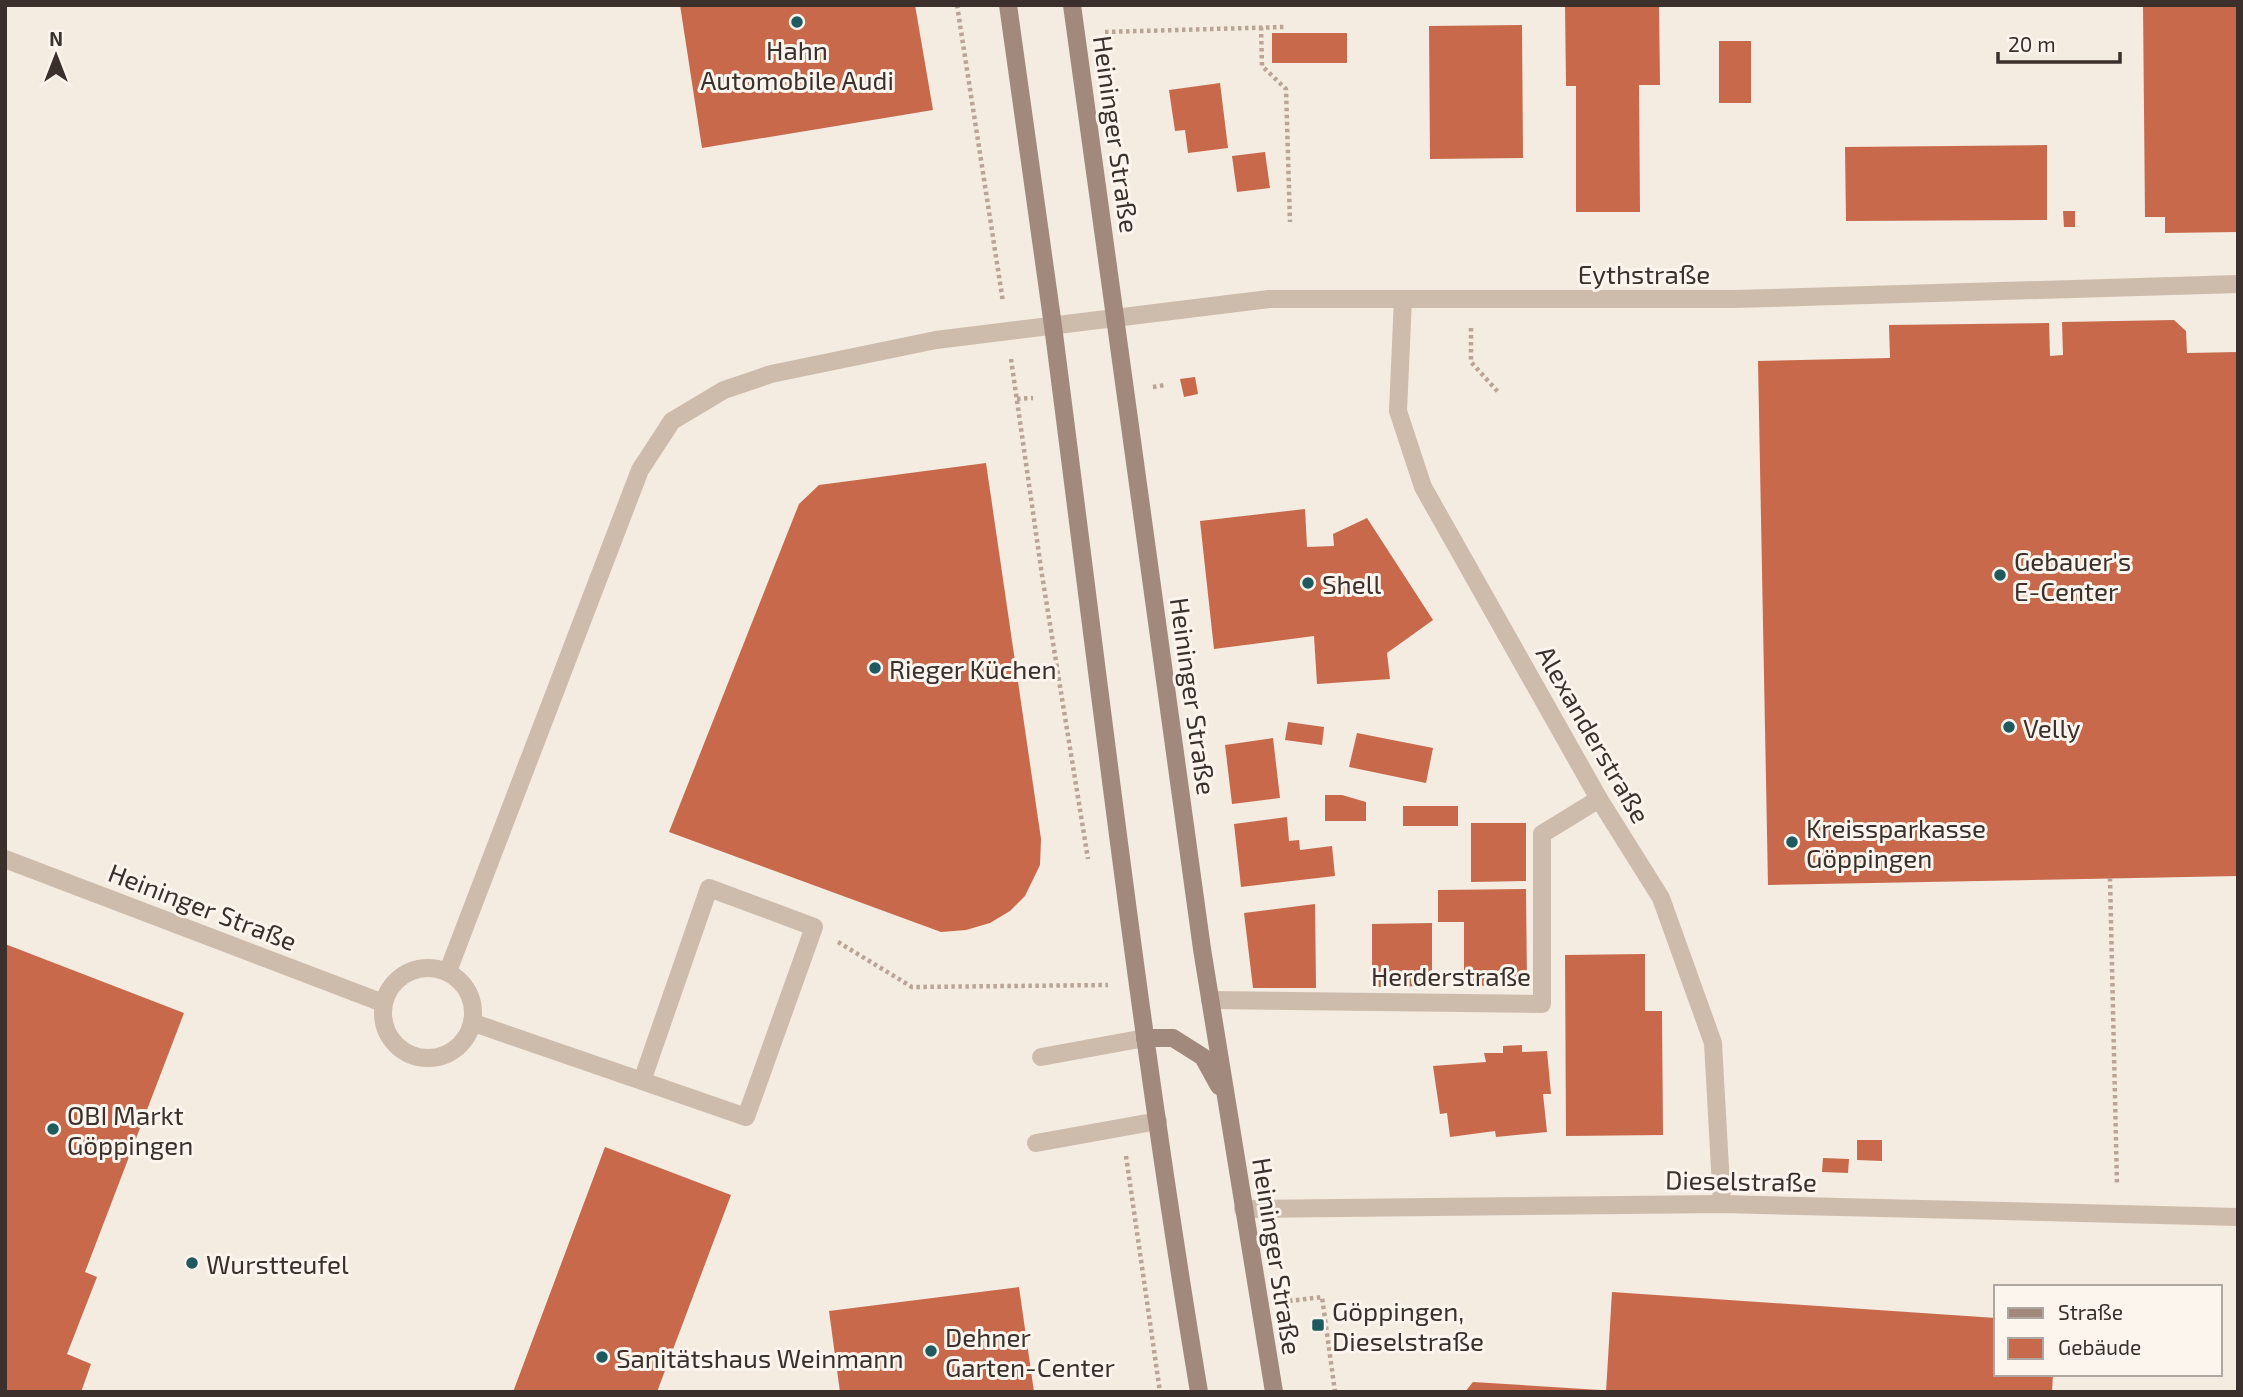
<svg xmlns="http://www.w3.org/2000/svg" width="2243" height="1397" viewBox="0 0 2243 1397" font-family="'Exo 2',sans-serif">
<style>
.building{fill:#c8694b}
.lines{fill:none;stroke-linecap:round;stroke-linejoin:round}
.path{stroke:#b9a596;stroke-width:4.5;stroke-dasharray:3.5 3.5;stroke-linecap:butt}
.service{stroke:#cdbbac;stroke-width:18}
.minor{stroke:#cdbbac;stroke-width:18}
.secondary{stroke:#a18a7d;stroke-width:18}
.poi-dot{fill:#1f5a5e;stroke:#fbf5ee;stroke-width:2.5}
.labels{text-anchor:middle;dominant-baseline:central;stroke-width:6;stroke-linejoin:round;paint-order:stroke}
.poi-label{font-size:26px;fill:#3b302b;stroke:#fbf5ee;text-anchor:start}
.street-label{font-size:26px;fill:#3b302b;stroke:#fbf5ee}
</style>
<rect width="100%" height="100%" fill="#f4ebe1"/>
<!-- building -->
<g class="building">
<path d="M680 5H915L933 110 702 148Z"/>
<path d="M1565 5H1659L1660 85H1639L1640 212H1576V86H1566Z"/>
<path d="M2143 5H2238V232L2165 233V217H2145Z"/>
<path d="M1522 25 1523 158 1430 159 1429 26Z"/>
<rect x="1272" y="33" width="75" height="30"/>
<rect x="1719" y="41" width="32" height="62"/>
<path d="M1220 83 1228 148 1188 153 1185 130 1175 131 1169 90Z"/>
<path d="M2047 145V220L1846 221 1845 147Z"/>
<path d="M1265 152 1270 188 1237 192 1232 156Z"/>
<path d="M2063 211H2075V227H2064Z"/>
<path d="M2174 320 2186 331 2187 353 2238 352V876L1768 885 1758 361 1890 358 1889 325 2049 323 2050 356 2063 355 2062 322Z"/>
<path d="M1195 377 1198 394 1184 397 1180 379Z"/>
<path d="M986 463 1041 839 1040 865 1025 896 1010 911 990 923 966 930 941 932 669 832 799 504 819 485Z"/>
<path d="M1305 509 1307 547 1334 546 1333 534 1367 518 1433 620 1387 653 1390 679 1317 684 1314 636 1214 649 1200 521Z"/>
<path d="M1288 722 1324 727 1322 745 1285 740Z"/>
<path d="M1357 733 1433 748 1426 783 1349 767Z"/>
<path d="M1273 738 1280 798 1232 804 1225 745Z"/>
<path d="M1325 795H1342L1366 802V821H1325Z"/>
<rect x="1403" y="806" width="55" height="20"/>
<path d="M1287 817 1289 841 1299 840 1300 850 1332 846 1335 876 1241 887 1234 824Z"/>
<path d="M1471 823H1526V881L1471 882Z"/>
<path d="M1526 889 1527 985 1464 986V922H1438V890Z"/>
<path d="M1315 904 1316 988H1253L1244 913Z"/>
<path d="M1432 923V986L1372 987V924Z"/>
<path d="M5 944 184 1013 85 1272 97 1277 67 1354 91 1364 81 1392H5Z"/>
<path d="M1645 954V1011H1662L1663 1135 1566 1136 1565 955Z"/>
<path d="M1522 1045V1052L1547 1051 1551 1094H1543L1547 1132 1496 1137 1495 1131 1450 1137 1447 1113 1440 1114 1433 1066 1486 1062 1484 1053H1503V1046Z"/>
<path d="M1857 1140H1882V1161L1857 1160Z"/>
<path d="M605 1147 731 1195 657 1392H513Z"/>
<path d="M1823 1158 1849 1159 1848 1173 1822 1172Z"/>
<path d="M1019 1287 1034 1392H840L829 1311Z"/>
<path d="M1612 1292 1996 1318V1374H2053L2052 1392H1606Z"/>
<path d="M1473 1382 1600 1390V1392H1465Z"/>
</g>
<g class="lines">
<!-- path -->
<g class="path">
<path d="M957 5 1003 302"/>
<path d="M1261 27 1262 66 1286 89 1290 222"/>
<path d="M1105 32 1284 27"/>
<path d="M1471 328V362L1499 393"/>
<path d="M1011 359 1042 575 1088 859"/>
<path d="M1153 387 1165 385"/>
<path d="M1017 399 1033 398"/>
<path d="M2110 878 2117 1185"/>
<path d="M838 942 912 987 1108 985"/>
<path d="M1126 1156 1160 1392"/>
<path d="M1289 1301 1322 1297 1335 1392"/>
</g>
<!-- service -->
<g class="service">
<path d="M474 1023 642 1081 709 888 814 927 746 1117 642 1081"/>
<path d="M1041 1057 1145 1038"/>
<path d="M1036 1143 1158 1121"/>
</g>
<!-- minor -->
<g class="minor">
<path d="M1403 299 1398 411 1423 487 1599 799 1661 898 1713 1043 1722 1204"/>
<path d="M5 859 383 1003"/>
<circle cx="428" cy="1013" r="45"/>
<path d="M448 971 640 470 672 421 724 390 771 374 936 340 1269 299H1734L2238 284"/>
<path d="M1210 1000 1542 1004V834L1599 799"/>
<path d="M1243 1209 1722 1204 2238 1217"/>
</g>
<!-- secondary -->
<g class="secondary">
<path d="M1008 5C1022 112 1039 219 1053 326 1099 681 1140 1038 1199 1392"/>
<path d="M1072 5 1202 949 1274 1392"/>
<path d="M1145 1038H1173L1203 1057 1219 1086"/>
</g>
</g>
<!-- markers -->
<g class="poi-dot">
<circle cx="797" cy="22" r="7"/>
<circle cx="2000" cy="575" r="7"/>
<circle cx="1308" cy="583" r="7"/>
<circle cx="875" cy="668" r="7"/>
<circle cx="2009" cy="727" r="7"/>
<circle cx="1792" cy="842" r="7"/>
<circle cx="53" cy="1129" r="7"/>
<circle cx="192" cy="1263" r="7"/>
<rect x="1311" y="1318" width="14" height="14" rx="3.5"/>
<circle cx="931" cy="1351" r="7"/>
<circle cx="602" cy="1357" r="7"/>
</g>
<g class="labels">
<!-- poi labels -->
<g class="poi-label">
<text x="797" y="49" text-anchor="middle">Hahn<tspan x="797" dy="30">Automobile Audi</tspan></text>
<text x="2014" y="560">Gebauer's<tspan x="2014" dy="30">E-Center</tspan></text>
<text x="1322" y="583">Shell</text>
<text x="889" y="668">Rieger Küchen</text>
<text x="2023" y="727">Velly</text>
<text x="1806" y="827">Kreissparkasse<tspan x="1806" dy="30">Göppingen</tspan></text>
<text x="67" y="1114">OBI Markt<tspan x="67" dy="30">Göppingen</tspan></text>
<text x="206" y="1263">Wurstteufel</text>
<text x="1332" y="1310">Göppingen,<tspan x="1332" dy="30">Dieselstraße</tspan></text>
<text x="945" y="1336">Dehner<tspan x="945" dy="30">Garten-Center</tspan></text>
<text x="616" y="1357">Sanitätshaus Weinmann</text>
</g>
<!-- street labels -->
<g class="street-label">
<text transform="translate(1117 134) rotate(82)">Heininger Straße</text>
<text x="1644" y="273">Eythstraße</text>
<text transform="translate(1194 696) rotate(82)">Heininger Straße</text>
<text transform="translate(1594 734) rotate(60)">Alexanderstraße</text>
<text transform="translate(203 906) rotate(21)">Heininger Straße</text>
<text x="1451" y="975">Herderstraße</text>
<text transform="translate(1741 1180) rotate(1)">Dieselstraße</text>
<text transform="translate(1278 1256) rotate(81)">Heininger Straße</text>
</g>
</g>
<!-- border -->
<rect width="2243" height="1397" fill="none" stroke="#3b302b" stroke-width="14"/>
<!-- legend -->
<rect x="1994" y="1285" width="228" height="91" fill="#fbf5ee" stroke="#aea6a0" stroke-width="2"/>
<rect x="2008" y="1308" width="35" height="10" fill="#a18a7d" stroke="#aea6a0" stroke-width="2"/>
<text x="2058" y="1320" font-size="21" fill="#3b302b">Straße</text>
<rect x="2008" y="1338" width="35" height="21" fill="#c8694b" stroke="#aea6a0" stroke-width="2"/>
<text x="2058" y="1355" font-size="21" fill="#3b302b">Gebäude</text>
<!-- north arrow -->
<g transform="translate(56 56)" stroke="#fbf5ee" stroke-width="5" paint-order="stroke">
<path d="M0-5L12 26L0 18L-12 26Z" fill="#3b302b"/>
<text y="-10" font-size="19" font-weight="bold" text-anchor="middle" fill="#3b302b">N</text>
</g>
<!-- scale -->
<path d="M1998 52v10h122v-10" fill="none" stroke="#3b302b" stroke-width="3.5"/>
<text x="2008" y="52" font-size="21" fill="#3b302b" stroke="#fbf5ee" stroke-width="5" paint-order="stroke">20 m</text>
</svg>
